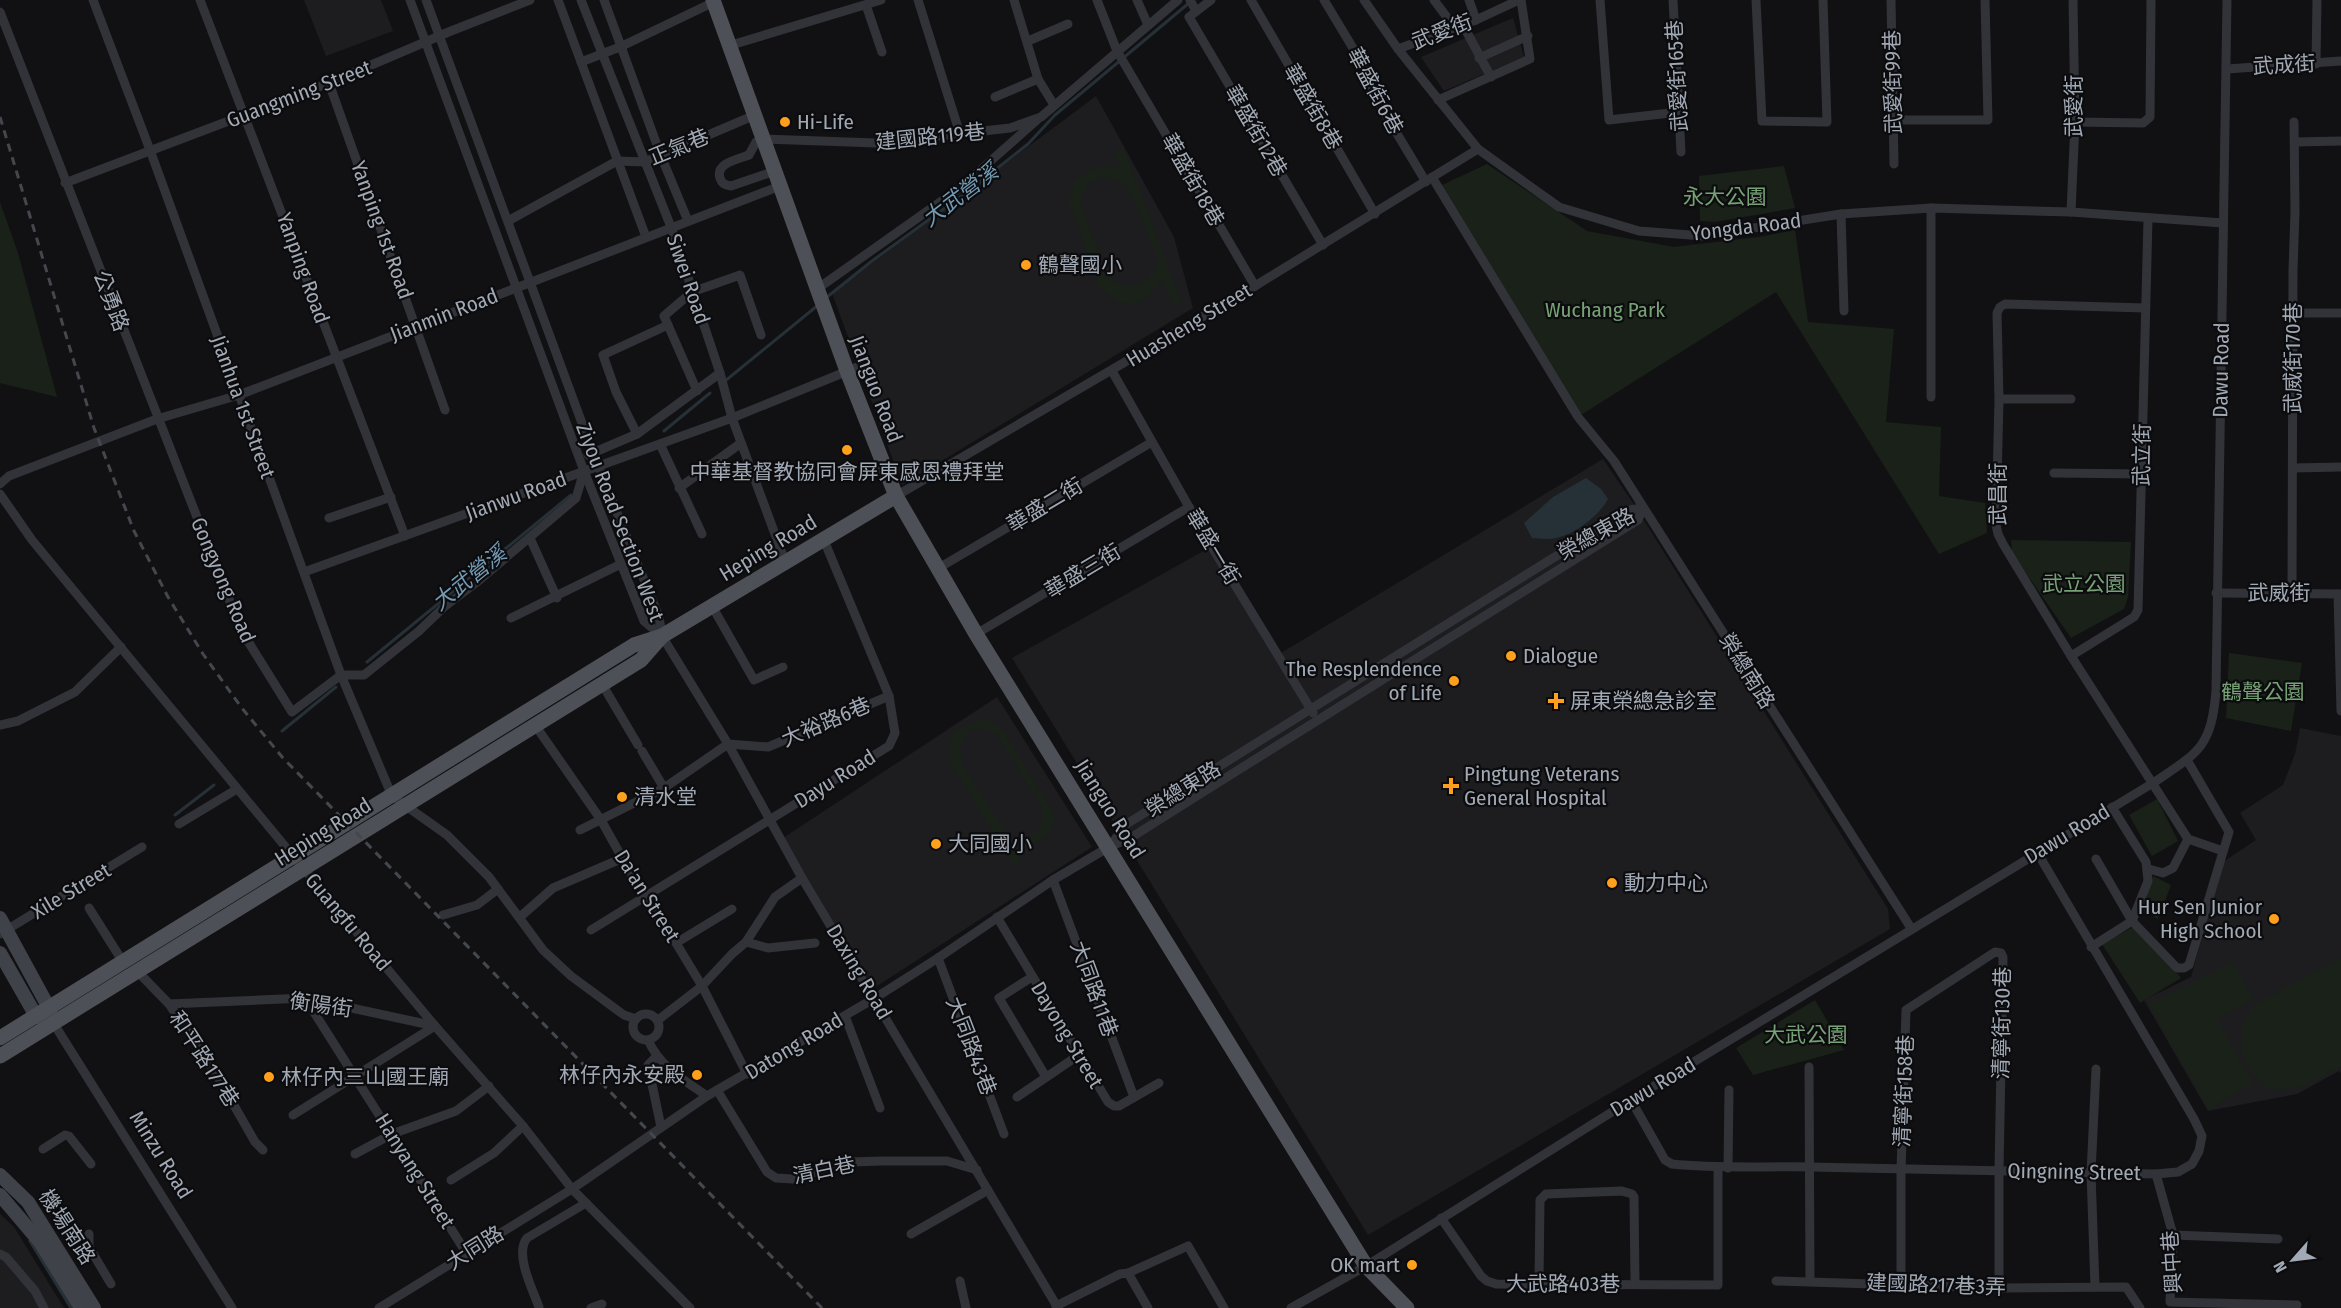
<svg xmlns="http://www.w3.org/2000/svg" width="2341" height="1308" viewBox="0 0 2341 1308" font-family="'Fira Sans Condensed','Noto Sans TC',sans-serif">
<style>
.built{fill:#1d1d20}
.green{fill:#192119;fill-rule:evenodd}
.water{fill:#263137}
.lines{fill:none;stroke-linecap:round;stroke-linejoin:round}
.stream{stroke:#263137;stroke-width:3}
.street{stroke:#323338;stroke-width:9}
.secondary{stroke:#3f4248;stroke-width:14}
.primary{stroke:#4d5057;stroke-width:15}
.rail{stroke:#44474d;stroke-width:3;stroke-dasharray:8 6;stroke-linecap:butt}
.poi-dot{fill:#ffa01c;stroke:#0c0c0e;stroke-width:2}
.labels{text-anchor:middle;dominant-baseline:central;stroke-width:4.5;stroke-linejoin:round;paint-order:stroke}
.street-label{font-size:21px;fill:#a1a9b5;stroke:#0c0c0e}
.poi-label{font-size:21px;fill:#a1a9b5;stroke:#0c0c0e;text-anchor:start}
.park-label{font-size:21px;fill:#77a276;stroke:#0c0c0e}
.water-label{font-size:22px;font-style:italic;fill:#749bb4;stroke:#0c0c0e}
</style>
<rect width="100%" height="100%" fill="#111113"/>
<!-- built -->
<g class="built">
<path d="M304 0H381L393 31 326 56Z"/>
<path d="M1513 18 1524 57 1444 91 1421 57Z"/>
<path d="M1096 96 1174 237 1193 308 902 485 832 293Z"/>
<path d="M1603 459 1633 503 1888 909 1890 929 1368 1235 1012 658 1216 544 1281 653Z"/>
<path d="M997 697 1092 847 874 988 780 840Z"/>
<path d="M2300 728 2341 736V1073L2339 1071 2297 1094 2208 1111 2144 1000 2191 977 2223 862 2256 840 2240 813 2283 785 2295 754Z"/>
<path d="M0 1214 14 1227 64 1308H0Z"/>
</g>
<!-- green -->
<g class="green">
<path d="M1124 148 1182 304 1175 306 1162 280C1144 308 1124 312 1099 287L1069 201 1075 181 1091 169 1108 166 1120 169 1114 150ZM1101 177C1115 177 1124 183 1132 194L1158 261 1154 272 1143 282 1135 285H1126L1116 281 1108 275 1081 206C1082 191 1087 184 1101 177Z"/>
<path d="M1487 164 1587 231 1674 247 1759 237 1795 230 1808 322 1894 329 1886 422 1941 427 1939 496 1985 503 1987 533 1939 554 1776 292 1581 415 1440 186Z"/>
<path d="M1784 166 1795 208 1715 222 1700 221 1699 176Z"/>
<path d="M0 202 18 253 57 397 0 383Z"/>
<path d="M2011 540 2131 542 2128 597 2124 609 2071 638 2012 553Z"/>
<path d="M2229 653 2302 663 2291 731 2226 718Z"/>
<path d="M982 719 991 721 1004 732 1052 811 1055 820C1047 839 1035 848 1014 847L1021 862 1014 866 950 762C947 733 957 728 982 719ZM976 728 987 730 998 736 1041 805 1042 823C1034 839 1020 843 1006 832L962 763 960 747 964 738 970 731Z"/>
<path d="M2157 799 2178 841 2152 856 2129 815Z"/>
<path d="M2153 876 2171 885 2158 919 2138 908Z"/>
<path d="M2133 927 2151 944 2181 978 2140 1003 2102 944Z"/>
<path d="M2341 958V1067C2315 1079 2296 1095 2266 1087 2238 1061 2230 1033 2257 1003Z"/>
<path d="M2233 963 2253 999 2217 1020 2253 1083 2209 1109 2149 1005Z"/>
<path d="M1815 1000 1844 1050 1753 1075 1736 1048Z"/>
</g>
<!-- water -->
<path class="water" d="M1586 478 1601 489 1608 499C1599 516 1575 534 1556 538 1547 540 1540 538 1532 538L1524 523 1553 497Z"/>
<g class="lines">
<!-- stream -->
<g class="stream">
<path d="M827 297 872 261 971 189 1028 144 1055 115 1189 3"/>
<path d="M725 381 817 306"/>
<path d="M664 431 710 393"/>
<path d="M367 662 571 495"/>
<path d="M282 731 336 687"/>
<path d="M175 815 214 785"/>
<path d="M30 1241 71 1308"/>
</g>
<!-- street -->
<g class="street">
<path d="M93 0 150 150 341 675 392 796 447 835 489 877 543 950 571 976 624 1015 636 1019"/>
<path d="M200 0 405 536"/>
<path d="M410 0 584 471 644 621 662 636 728 744 802 878 1058 1308"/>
<path d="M426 0 593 453 659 617 662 636"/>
<path d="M558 0 646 237"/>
<path d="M581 0 671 227 720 373 732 418 785 561"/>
<path d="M604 0 661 156 688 221"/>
<path d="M918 0 960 134"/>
<path d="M1014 0 1038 79 1054 105"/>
<path d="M1097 0 1117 51 1255 286"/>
<path d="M1137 0 1148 25"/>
<path d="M1190 0 1196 11"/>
<path d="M1211 0 1189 17 1323 245"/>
<path d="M1251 0 1375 214"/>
<path d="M1324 0 1371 78 1372 92 1426 182"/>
<path d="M1364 0 1398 49 1478 149 1559 207 1639 231 1703 236 1841 214 1931 208 2071 212 2223 223"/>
<path d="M1434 0 1455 28"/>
<path d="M1469 0 1476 20"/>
<path d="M1600 0 1609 120 1679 112"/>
<path d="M1673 0 1681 152"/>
<path d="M1756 0 1762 121 1827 122 1823 0"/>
<path d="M1891 0 1894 164"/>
<path d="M866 5 882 52"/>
<path d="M0 12 241 630 292 712 341 675H364L419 631 444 607 477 582 576 498 584 471"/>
<path d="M1463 25 1491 77"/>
<path d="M1028 41 1068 24"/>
<path d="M728 46 881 0"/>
<path d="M1398 49 1476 20 1519 0"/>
<path d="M1479 58 1528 36"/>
<path d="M581 62 620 47 714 2"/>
<path d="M2316 64 2317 0"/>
<path d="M2227 69 2341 61"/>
<path d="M329 83 445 410"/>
<path d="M995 97 1038 79"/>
<path d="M1438 100 1530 59 1521 0"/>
<path d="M1894 120H1988L1985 0"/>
<path d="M2075 122 2143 123 2150 117 2151 0"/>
<path d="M2295 142 2341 141"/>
<path d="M775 171 731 186C725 185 722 184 720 178 715 163 739 159 749 155L756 142 764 139 876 143 1010 128 1041 117 1178 0"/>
<path d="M1432 177 1578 417 1614 461 1911 928"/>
<path d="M65 183 329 83 451 31 530 0"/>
<path d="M1931 208V397"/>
<path d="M2071 212 2075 122 2073 0"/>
<path d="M1841 214 1844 311"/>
<path d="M508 221 617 161 645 162 755 115"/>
<path d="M817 289 960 188 1037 120"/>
<path d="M2145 308 2005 304 2000 307 1997 313 1999 399 1996 525 1998 534 2003 544 2071 656 2188 839 2223 851"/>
<path d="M2292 313H2341"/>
<path d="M1112 371 1210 544 1313 713"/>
<path d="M697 391 664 316 692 292 740 275 761 335"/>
<path d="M1999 399H2071"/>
<path d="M637 434 616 392 603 355 668 325"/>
<path d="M660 444 702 534"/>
<path d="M588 455 637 434 720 373"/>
<path d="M2293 468 2341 467"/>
<path d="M2054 473 2142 474"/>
<path d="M0 484 9 476 157 419 239 395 780 186"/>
<path d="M679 488 741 443"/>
<path d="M0 494 32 540 293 856 435 1026 523 1126 572 1189 690 1308"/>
<path d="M896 496 1255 286 1478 149"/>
<path d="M329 518 391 497"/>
<path d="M530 538 557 598"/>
<path d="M937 569 1152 442"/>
<path d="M304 572 732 418 860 366"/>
<path d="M2216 593 2341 594"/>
<path d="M2292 593 2293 270 2295 212 2294 122"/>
<path d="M2338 594 2341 711"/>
<path d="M712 606 754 680 783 667"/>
<path d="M511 618 621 564"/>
<path d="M976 634 1189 507"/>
<path d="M2071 656 2134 617 2138 610 2148 219"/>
<path d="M602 684 638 745"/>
<path d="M0 725 18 721 75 692 121 647"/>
<path d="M535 725 601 820 644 897 676 943 702 986 747 1074"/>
<path d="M642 751 664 788"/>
<path d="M179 824 237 789"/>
<path d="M580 830 664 788 728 744 768 747 889 696"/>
<path d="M1111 845 1125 825 1630 510 1643 508"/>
<path d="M2096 859 2132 921 2177 968H2184L2189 965 2229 832 2187 760"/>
<path d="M2149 869 2163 873 2173 868 2188 839"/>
<path d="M1053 880 1134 1097"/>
<path d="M89 908 123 962"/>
<path d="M443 915 477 905 498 889"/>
<path d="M520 917 553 888 623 858"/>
<path d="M997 917 1108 1102 1114 1106H1119L1159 1083"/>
<path d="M591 930 889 746 895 733 889 696 823 538"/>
<path d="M0 934 142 847"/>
<path d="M746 942 768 948 815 943"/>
<path d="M676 943 732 909"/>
<path d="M2091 947 2132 921 2148 881 2146 862 2112 807"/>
<path d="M938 958 1004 1134"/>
<path d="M138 972 169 1004 215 1072 255 1142 263 1150"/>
<path d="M1032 977 999 998 1046 1077"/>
<path d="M305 998 467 1254"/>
<path d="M169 1004 305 998 435 1026"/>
<circle cx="646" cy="1027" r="13"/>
<path d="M845 1016 880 1108"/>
<path d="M658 1020 702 986 732 954 746 942 775 897 802 878"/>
<path d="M54 1024 232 1308"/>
<path d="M648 1040C660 1067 684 1080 707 1096"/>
<path d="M656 1057 648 1065 661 1127"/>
<path d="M1809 1067 1810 1281"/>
<path d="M717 1090 767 1172 776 1178 793 1179 851 1162 881 1161H947L977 1170"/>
<path d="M1017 1097 1079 1055"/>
<path d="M1631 1100 1665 1160 1672 1164C1721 1169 1765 1166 1813 1167 1927 1170 2041 1172 2156 1174L2178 1172 2192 1164 2199 1151 2202 1136 2194 1119 2037 852"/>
<path d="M293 1115 435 1026"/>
<path d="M43 1149 65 1135 69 1136 91 1164"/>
<path d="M355 1154 392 1134 456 1111 489 1086"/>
<path d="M1728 1168 1729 1090"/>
<path d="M2156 1174 2173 1235 2170 1302 2297 1305"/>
<path d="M451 1180 494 1153 523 1126"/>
<path d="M1441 1218 1481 1276 1487 1281 1496 1284 1718 1285V1168"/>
<path d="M89 1234V1247L111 1284"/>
<path d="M911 1234 988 1190"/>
<path d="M2173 1235 2278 1239"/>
<path d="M0 1254 6 1257 35 1291 44 1308"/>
<path d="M1128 1273 1148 1308"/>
<path d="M960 1281 966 1308"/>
<path d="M1776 1281 1999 1288 2126 1287 2140 1308"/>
<path d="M1539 1284 1540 1200 1546 1194 1622 1191 1632 1194 1634 1197 1635 1284"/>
<path d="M1901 1284V1171L1906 1010 1995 952 2001 953 2003 957 1999 1171V1288"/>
<path d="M2095 1287 2091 1173 2096 1069"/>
<path d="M1056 1306 1120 1274 1128 1273 1188 1246 1224 1308"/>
<path d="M539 1307C533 1290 514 1254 527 1238L586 1203"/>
<path d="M379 1308 572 1189 707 1096 875 998 938 958 1053 880 1109 847 1132 837C1300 730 1470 626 1638 520L1643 508"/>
<path d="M591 1308 602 1304"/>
<path d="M1291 1308 1366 1266 1631 1100 2153 783C2199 752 2211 748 2216 691L2227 0"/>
</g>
<!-- secondary -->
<g class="secondary">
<path d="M0 918 49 1008 52 1017"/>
<path d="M0 953 36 1016 45 1020"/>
<path d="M0 1175 28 1202 94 1308"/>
<path d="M0 1195 40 1242 81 1308"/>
</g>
<!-- primary -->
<g class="primary">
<path d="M713 0 847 371 896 496 976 634 1366 1266 1407 1308"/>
<path d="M0 1038 634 645 662 636 896 496"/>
<path d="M0 1056 641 660 662 636"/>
</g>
<!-- rail -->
<path class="rail" d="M0 117 94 428 134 531 168 597 203 654 241 707 283 758 822 1308"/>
</g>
<!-- markers -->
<g class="poi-dot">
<circle cx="785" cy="122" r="6"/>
<circle cx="1026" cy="265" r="6"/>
<circle cx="847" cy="450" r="6"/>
<circle cx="1511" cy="656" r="6"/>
<circle cx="1454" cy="681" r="6"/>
<path d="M1553 692h6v6h6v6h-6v6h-6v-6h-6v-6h6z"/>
<path d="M1448 777h6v6h6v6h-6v6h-6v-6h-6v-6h6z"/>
<circle cx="622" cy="797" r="6"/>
<circle cx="936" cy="844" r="6"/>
<circle cx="1612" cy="883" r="6"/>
<circle cx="2274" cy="919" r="6"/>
<circle cx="697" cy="1075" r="6"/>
<circle cx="269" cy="1077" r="6"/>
<circle cx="1412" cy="1265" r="6"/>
</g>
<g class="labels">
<!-- street labels -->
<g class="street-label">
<text transform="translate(1442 32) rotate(-21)">武愛街</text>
<text transform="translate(2284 65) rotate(-3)">武成街</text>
<text transform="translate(1677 76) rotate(-93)">武愛街165巷</text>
<text transform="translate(1893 82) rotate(-91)">武愛街99巷</text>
<text transform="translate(1375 91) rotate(62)">華盛街6巷</text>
<text transform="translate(299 94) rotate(-21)">Guangming Street</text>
<text transform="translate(2074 106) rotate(-90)">武愛街</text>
<text transform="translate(1313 107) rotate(60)">華盛街8巷</text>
<text transform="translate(1256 131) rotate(60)">華盛街12巷</text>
<text transform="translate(930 137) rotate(-6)">建國路119巷</text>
<text transform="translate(679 147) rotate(-22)">正氣巷</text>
<text transform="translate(1193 180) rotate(60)">華盛街18巷</text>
<text transform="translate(1746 227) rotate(-7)">Yongda Road</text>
<text transform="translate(382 230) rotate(70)">Yanping 1st Road</text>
<text transform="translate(303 268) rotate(70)">Yanping Road</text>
<text transform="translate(688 279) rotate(71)">Siwei Road</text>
<text transform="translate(111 301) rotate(69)">公勇路</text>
<text transform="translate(444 315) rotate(-21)">Jianmin Road</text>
<text transform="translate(1189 325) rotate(-31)">Huasheng Street</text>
<text transform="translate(2293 358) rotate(-90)">武威街170巷</text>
<text transform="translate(2221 370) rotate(-89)">Dawu Road</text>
<text transform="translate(876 389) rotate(69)">Jianguo Road</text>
<text transform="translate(243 407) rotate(70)">Jianhua 1st Street</text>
<text transform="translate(2142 455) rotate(-89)">武立街</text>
<text transform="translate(1998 494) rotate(-90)">武昌街</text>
<text transform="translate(516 496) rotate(-20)">Jianwu Road</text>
<text transform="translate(1045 505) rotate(-31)">華盛二街</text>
<text transform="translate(620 522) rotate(69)">Ziyou Road Section West</text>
<text transform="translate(1596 534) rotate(-29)">榮總東路</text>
<text transform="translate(1213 547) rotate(59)">華盛一街</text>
<text transform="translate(768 548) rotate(-31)">Heping Road</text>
<text transform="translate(1083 571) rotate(-31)">華盛三街</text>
<text transform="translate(223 580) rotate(67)">Gongyong Road</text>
<text x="2279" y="593">武威街</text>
<text transform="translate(1747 671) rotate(58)">榮總南路</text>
<text transform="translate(826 722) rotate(-23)">大裕路6巷</text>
<text transform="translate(835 779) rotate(-32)">Dayu Road</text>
<text transform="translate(1183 789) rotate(-32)">榮總東路</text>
<text transform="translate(1110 809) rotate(58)">Jianguo Road</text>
<text transform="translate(323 832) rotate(-32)">Heping Road</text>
<text transform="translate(2067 834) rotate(-31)">Dawu Road</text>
<text transform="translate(71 891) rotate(-31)">Xile Street</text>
<text transform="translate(647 896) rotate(58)">Da'an Street</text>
<text transform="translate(348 922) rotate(50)">Guangfu Road</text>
<text transform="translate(859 972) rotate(59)">Daxing Road</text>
<text transform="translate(1094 989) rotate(70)">大同路11巷</text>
<text transform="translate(321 1005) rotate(8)">衡陽街</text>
<text transform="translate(2002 1023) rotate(-89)">清寧街130巷</text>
<text transform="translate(1067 1035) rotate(59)">Dayong Street</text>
<text transform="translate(794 1046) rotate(-31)">Datong Road</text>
<text transform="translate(971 1046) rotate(69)">大同路43巷</text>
<text transform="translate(204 1059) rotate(57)">和平路177巷</text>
<text transform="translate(1653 1087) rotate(-31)">Dawu Road</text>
<text transform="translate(1904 1091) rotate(-88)">清寧街158巷</text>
<text transform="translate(161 1155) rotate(58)">Minzu Road</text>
<text transform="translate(824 1170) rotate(-12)">清白巷</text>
<text transform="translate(415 1171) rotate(58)">Hanyang Street</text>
<text transform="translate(2074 1172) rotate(1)">Qingning Street</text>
<text transform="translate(67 1227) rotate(57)">機場南路</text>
<text transform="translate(475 1248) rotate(-32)">大同路</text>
<text transform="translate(2172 1262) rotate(-94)">興中巷</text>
<text x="1563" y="1284">大武路403巷</text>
<text transform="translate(1936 1285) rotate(2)">建國路217巷3弄</text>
</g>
<!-- poi labels -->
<g class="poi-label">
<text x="797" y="122">Hi-Life</text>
<text x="1038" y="265">鶴聲國小</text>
<text x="847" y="472" text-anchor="middle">中華基督教協同會屏東感恩禮拜堂</text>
<text x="1523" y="656">Dialogue</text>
<text x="1442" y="669" text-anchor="end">The Resplendence<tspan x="1442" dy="24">of Life</tspan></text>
<text x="1570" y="701">屏東榮總急診室</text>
<text x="1464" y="774">Pingtung Veterans<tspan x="1464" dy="24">General Hospital</tspan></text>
<text x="634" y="797">清水堂</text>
<text x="948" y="844">大同國小</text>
<text x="1624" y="883">動力中心</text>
<text x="2262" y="907" text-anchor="end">Hur Sen Junior<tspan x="2262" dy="24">High School</tspan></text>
<text x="685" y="1075" text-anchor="end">林仔內永安殿</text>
<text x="281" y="1077">林仔內三山國王廟</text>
<text x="1400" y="1265" text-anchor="end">OK mart</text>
</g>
<!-- park labels -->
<g class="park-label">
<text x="1725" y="197">永大公園</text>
<text x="1605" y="310">Wuchang Park</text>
<text x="2084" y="584">武立公園</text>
<text x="2263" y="692">鶴聲公園</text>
<text x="1806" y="1035">大武公園</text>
</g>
<!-- water labels -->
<g class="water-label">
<text transform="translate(960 195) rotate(-37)">大武營溪</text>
<text transform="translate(469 578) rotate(-39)">大武營溪</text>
</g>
</g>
<!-- north arrow -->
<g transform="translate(2293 1260) rotate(242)" stroke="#0c0c0e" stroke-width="4.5" paint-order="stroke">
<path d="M0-4.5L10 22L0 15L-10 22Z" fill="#a1a9b5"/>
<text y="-9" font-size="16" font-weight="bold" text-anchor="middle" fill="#a1a9b5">N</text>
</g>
</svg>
